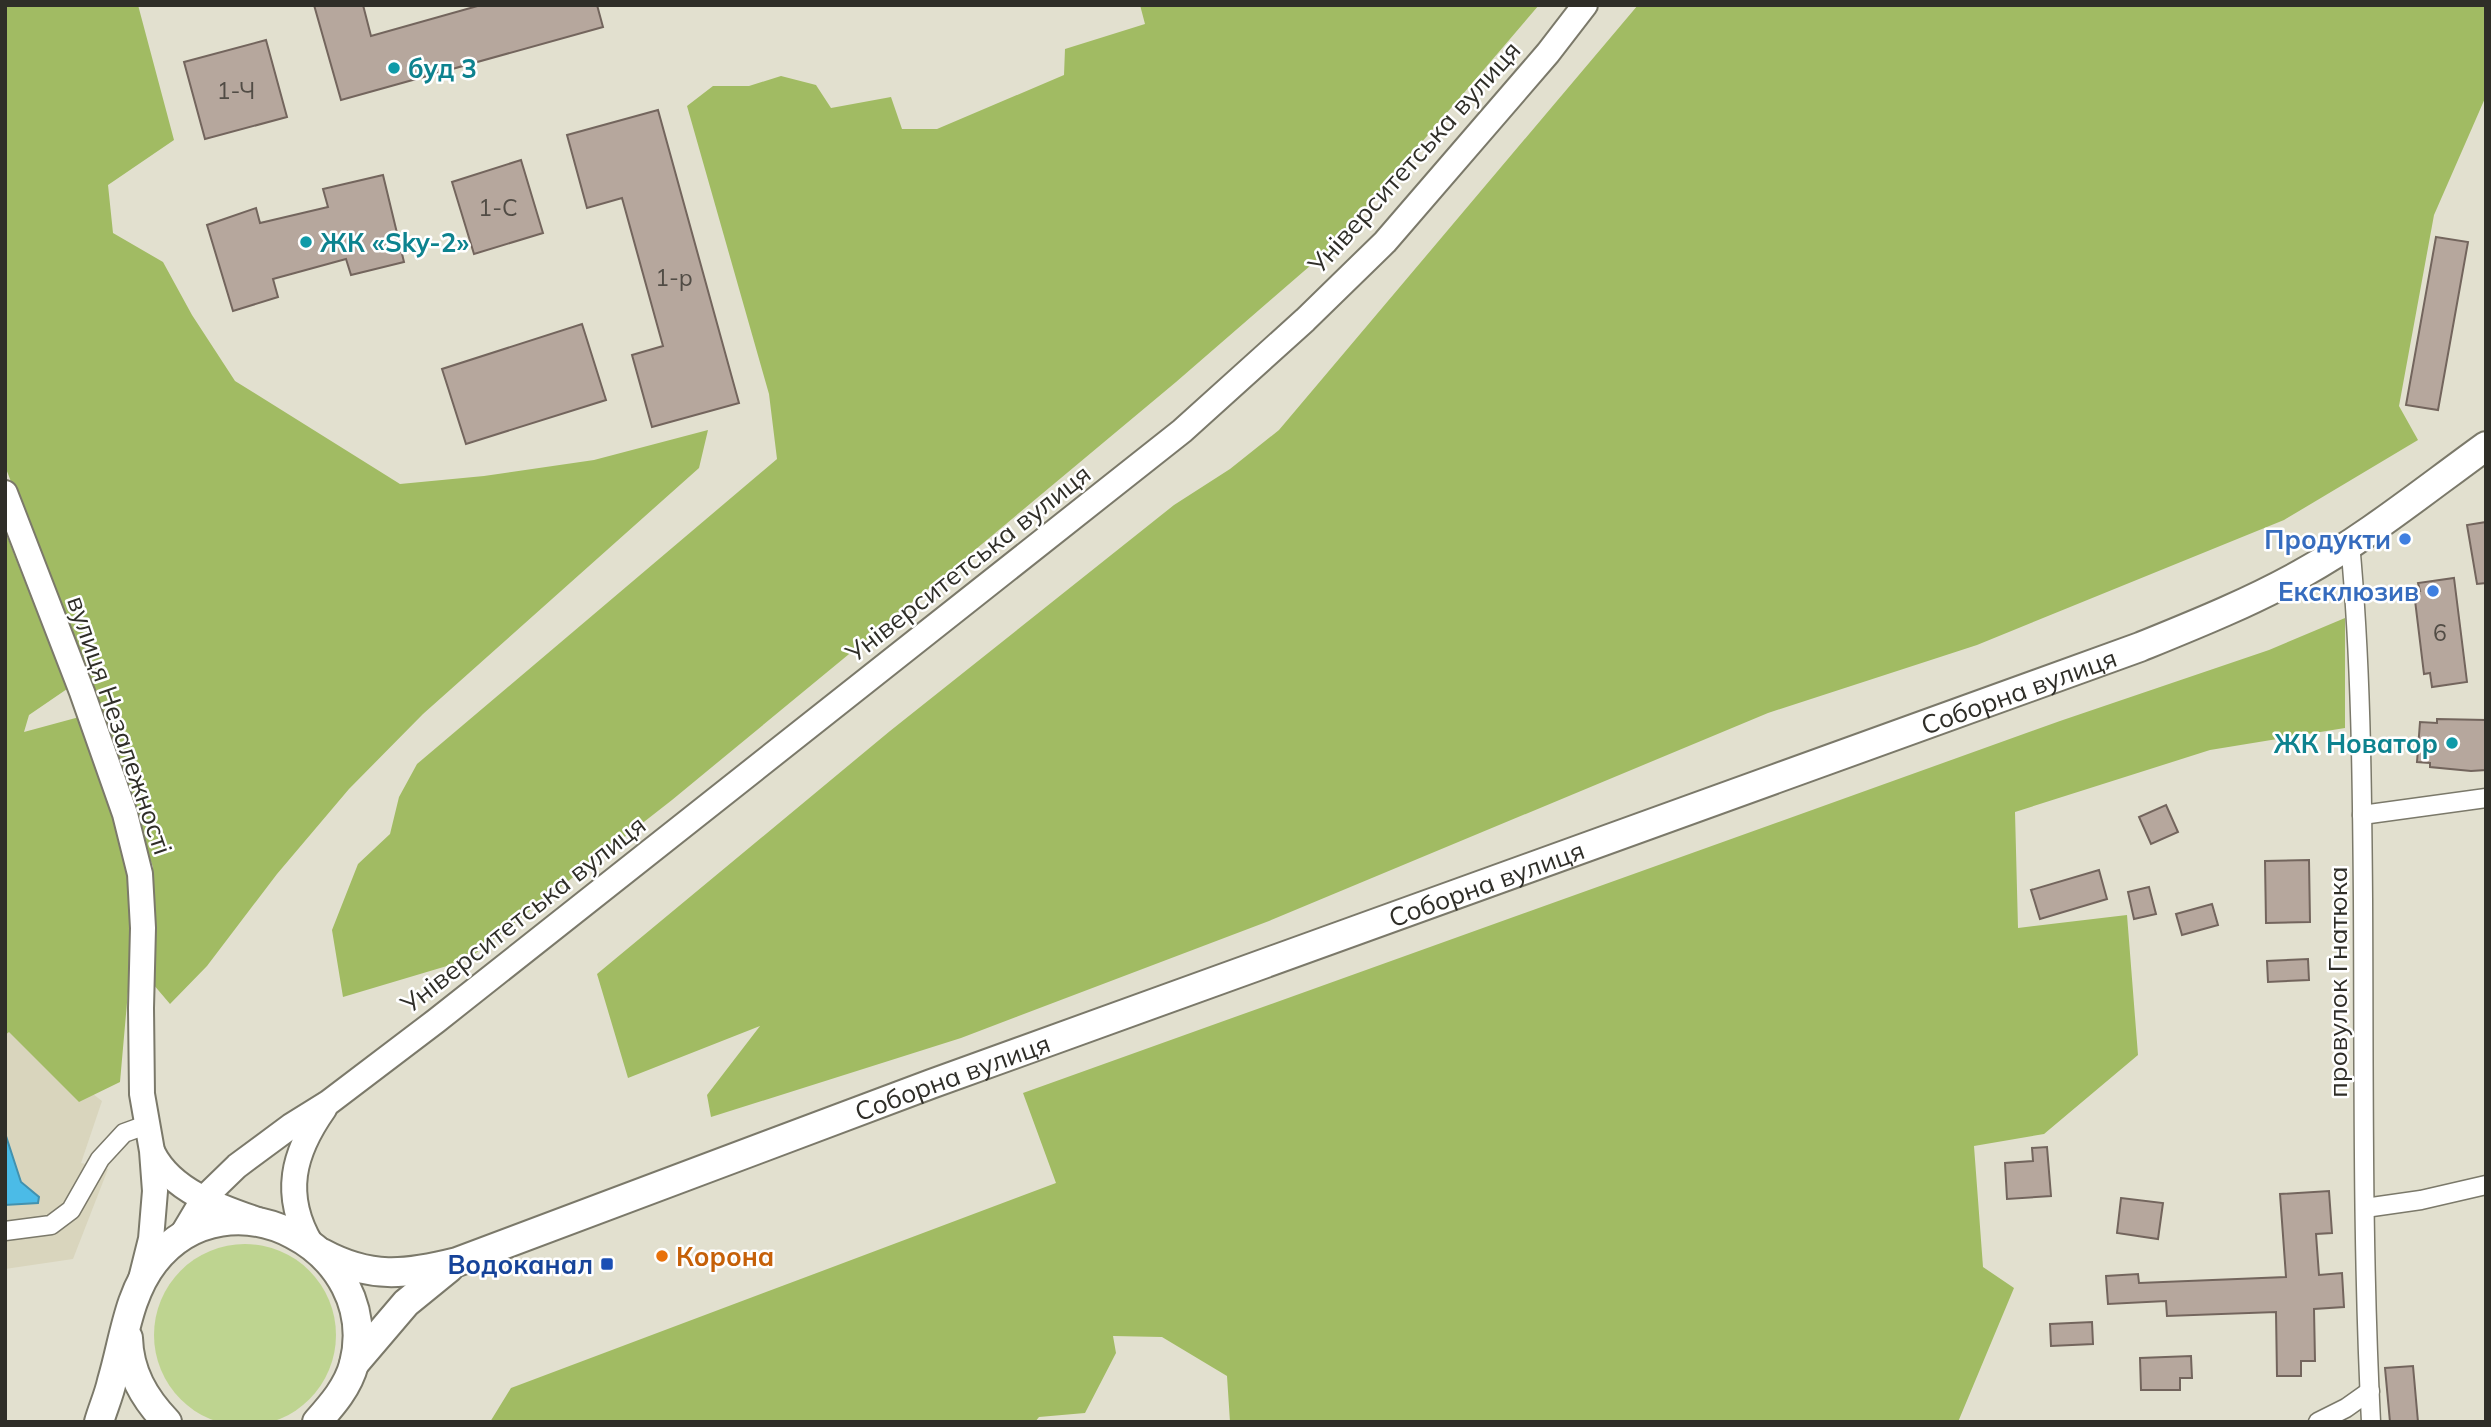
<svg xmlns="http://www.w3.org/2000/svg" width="2491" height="1427" viewBox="0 0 2491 1427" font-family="Mulish,sans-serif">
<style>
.built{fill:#d9d5bd}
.green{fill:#bed490}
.forest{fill:#a1bb63}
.water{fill:#4bbbe7;stroke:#4391ae;stroke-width:2}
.building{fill:#b6a79d;stroke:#73655d;stroke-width:2}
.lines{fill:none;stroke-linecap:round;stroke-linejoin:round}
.minor-casing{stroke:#7b796a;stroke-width:21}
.secondary-casing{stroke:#7b796a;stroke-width:28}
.primary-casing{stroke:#7b796a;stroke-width:32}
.minor{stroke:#fff;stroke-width:18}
.secondary{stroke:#fff;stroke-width:24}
.primary{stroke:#fff;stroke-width:28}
.culture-dot{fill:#0f9aa8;stroke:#fff;stroke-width:2.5}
.shop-dot{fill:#3f7fe0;stroke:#fff;stroke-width:2.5}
.food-dot{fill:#e8710a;stroke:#fff;stroke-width:2.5}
.transit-dot{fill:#1a4fb4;stroke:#fff;stroke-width:2.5}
.labels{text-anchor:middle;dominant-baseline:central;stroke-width:5;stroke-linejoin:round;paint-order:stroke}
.number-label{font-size:23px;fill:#514c45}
.culture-label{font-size:26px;font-weight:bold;fill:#0d838f;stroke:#fff;text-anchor:start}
.street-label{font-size:26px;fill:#2f2e28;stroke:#fff}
.shop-label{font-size:26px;font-weight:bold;fill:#366cbe;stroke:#fff;text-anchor:end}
.food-label{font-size:26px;font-weight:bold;fill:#c56008;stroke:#fff;text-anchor:start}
.transit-label{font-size:26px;font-weight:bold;fill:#164399;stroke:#fff;text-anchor:end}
</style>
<rect width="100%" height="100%" fill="#e2e0cf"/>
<!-- built -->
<path class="built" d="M5 1026 102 1101 81 1163 108 1169 73 1259 5 1269Z"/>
<!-- green -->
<circle class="green" cx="245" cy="1335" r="91"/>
<!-- forest -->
<g class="forest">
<path d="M5 5H138L174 140 108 185 113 233 163 262 192 315 235 381 400 484 484 476 594 460 708 430 699 468 423 714 349 789 277 874 207 966 170 1004 153 984V867L102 720 5 466Z"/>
<path d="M1140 5H1539L1333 246 1176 382 928 589 672 800 467 960 343 997 332 930 358 864 390 834 399 797 417 764 777 459 769 394 687 106 713 86H749L781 76 816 85 831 108 891 97 902 129H937L1064 75 1065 49 1145 24Z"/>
<path d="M1638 5H2486V96L2434 215 2399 406 2418 440 2284 520 1977 645 1768 713 1269 921 961 1038 711 1117 707 1095 760 1026 628 1078 597 974 890 731 1174 505 1230 469 1279 430Z"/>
<path d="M5 531 67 689 29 715 24 732 83 716 131 856 136 901 120 1082 79 1102 9 1032 5 1035Z"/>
<path d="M2345 618V728L2210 750 2015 812 2018 928 2127 915 2138 1055 2044 1134 1974 1146 1983 1267 2014 1288 1958 1422H1230L1227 1376 1162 1337 1113 1336 1116 1353 1085 1413 1039 1417 1035 1422H490L511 1388 1056 1183 1023 1093 2060 721 2269 650Z"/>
</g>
<!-- water -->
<path class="water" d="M5 1133 21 1182 39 1197 38 1203 5 1205Z"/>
<!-- building -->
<g class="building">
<path d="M314 5H363L371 36 481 5H597L603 27 341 100Z"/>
<path d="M266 40 287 117 205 139 184 62Z"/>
<path d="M658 110 739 403 652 427 632 355 663 346 622 198 587 208 567 135Z"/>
<path d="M521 160 543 233 474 254 452 182Z"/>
<path d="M383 175 404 262 351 275 346 259 273 279 278 297 233 311 207 225 256 208 260 223 328 207 323 189Z"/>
<path d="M2436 237 2468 242 2438 410 2406 405Z"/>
<path d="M582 324 606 400 466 444 442 369Z"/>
<path d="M2486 522V583L2477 584 2467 525Z"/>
<path d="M2454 578 2467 682 2432 687 2430 673 2424 674 2414 592 2420 591 2418 583Z"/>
<path d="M2437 719 2486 720V770L2471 771 2430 767V763L2417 762 2420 722 2437 723Z"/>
<path d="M2166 805 2178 832 2151 844 2139 817Z"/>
<path d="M2309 860 2310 922 2266 923 2265 861Z"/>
<path d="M2099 870 2107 899 2040 919 2031 890Z"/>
<path d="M2149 887 2156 914 2134 919 2128 892Z"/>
<path d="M2212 904 2218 925 2182 935 2176 914Z"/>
<path d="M2308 959 2309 980 2268 982 2267 961Z"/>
<path d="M2047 1147 2051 1196 2007 1199 2005 1163 2033 1161 2032 1148Z"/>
<path d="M2329 1191 2332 1233 2316 1234 2319 1275 2342 1273 2344 1307 2314 1309 2315 1361H2301V1376H2277L2276 1312 2167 1316 2166 1301 2108 1304 2106 1276 2138 1274 2139 1283 2286 1277 2280 1194Z"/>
<path d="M2121 1198 2163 1203 2158 1239 2117 1233Z"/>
<path d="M2092 1322 2093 1344 2051 1346 2050 1324Z"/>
<path d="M2191 1356 2192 1378H2180V1390H2141L2140 1358Z"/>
<path d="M2413 1366 2418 1422H2390L2385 1368Z"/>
</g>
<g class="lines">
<!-- minor casing -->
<g class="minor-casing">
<g id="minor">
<path d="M2350 543C2361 661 2362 779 2363 898 2364 1072 2362 1247 2371 1422"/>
<path d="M2362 815 2486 798"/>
<path d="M2365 1208 2421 1200 2486 1185"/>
<path d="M5 1231 51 1225 71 1210 100 1159 124 1133 146 1125"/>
<path d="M2318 1422 2346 1408 2370 1391"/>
</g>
</g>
<!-- secondary casing -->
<g class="secondary-casing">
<g id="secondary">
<path d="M5 493 82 692 125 814 140 874 143 928 141 1008 142 1094 152 1151 155 1191 151 1239 141 1279"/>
<path d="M153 1153C172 1191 220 1207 258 1220"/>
<path d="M179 1240 204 1198 237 1166 291 1126 328 1103 436 1021 1182 431 1305 320 1385 242 1548 53 1585 5"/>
<path d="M311 1244C282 1195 293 1153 324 1109"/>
</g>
</g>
<!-- primary casing -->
<g class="primary-casing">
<g id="primary">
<path id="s1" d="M322 1253C370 1279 405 1275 457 1262L931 1084 2140 647C2194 625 2249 603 2301 574 2366 538 2425 490 2486 446"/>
<path d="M128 1338C129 1372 144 1398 167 1422"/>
<path d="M354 1364 406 1303 449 1268"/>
<path d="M99 1422C103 1408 109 1395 112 1381 124 1341 128 1295 154 1262 229 1167 383 1249 354 1364 348 1387 332 1405 317 1422"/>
</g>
</g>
<!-- minor -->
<use href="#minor" class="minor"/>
<!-- secondary -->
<use href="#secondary" class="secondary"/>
<!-- primary -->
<use href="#primary" class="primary"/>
</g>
<!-- markers -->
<g class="culture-dot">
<circle cx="394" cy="68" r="7"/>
<circle cx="306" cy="242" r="7"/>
<circle cx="2452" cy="743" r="7"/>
</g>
<g class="shop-dot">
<circle cx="2405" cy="539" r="7"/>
<circle cx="2433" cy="591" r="7"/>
</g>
<circle class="food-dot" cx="662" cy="1256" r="7"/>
<rect class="transit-dot" x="600" y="1257" width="14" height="14" rx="3.5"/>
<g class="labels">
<!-- number labels -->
<g class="number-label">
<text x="236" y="90">1-Ч</text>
<text x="498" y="207">1-С</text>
<text x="674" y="277">1-р</text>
<text x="2440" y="632">6</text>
</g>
<!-- culture labels -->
<g class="culture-label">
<text x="408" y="68">буд 3</text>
<text x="320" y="242">ЖК «Sky-2»</text>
<text x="2438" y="743" text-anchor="end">ЖК Новатор</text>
</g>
<!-- street labels -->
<g class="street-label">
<text transform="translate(1414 157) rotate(-48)">Університетська вулиця</text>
<text transform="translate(968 563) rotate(-38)">Університетська вулиця</text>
<text stroke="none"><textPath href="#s1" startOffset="1802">Соборна вулиця</textPath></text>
<text transform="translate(120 725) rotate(71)">вулиця Незалежності</text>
<text stroke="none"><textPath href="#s1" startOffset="1236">Соборна вулиця</textPath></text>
<text transform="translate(523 914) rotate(-38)">Університетська вулиця</text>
<text transform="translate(2337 982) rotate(-90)">провулок Гнатюка</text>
<text stroke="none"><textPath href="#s1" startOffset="668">Соборна вулиця</textPath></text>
</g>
<!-- shop labels -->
<g class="shop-label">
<text x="2391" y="539">Продукти</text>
<text x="2419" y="591">Ексклюзив</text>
</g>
<!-- food labels -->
<g class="food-label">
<text x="676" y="1256">Корона</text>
</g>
<!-- transit labels -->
<g class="transit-label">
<text x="593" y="1264">Водоканал</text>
</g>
</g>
<!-- border -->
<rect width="2491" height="1427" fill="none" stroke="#2f2e28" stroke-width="14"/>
</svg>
